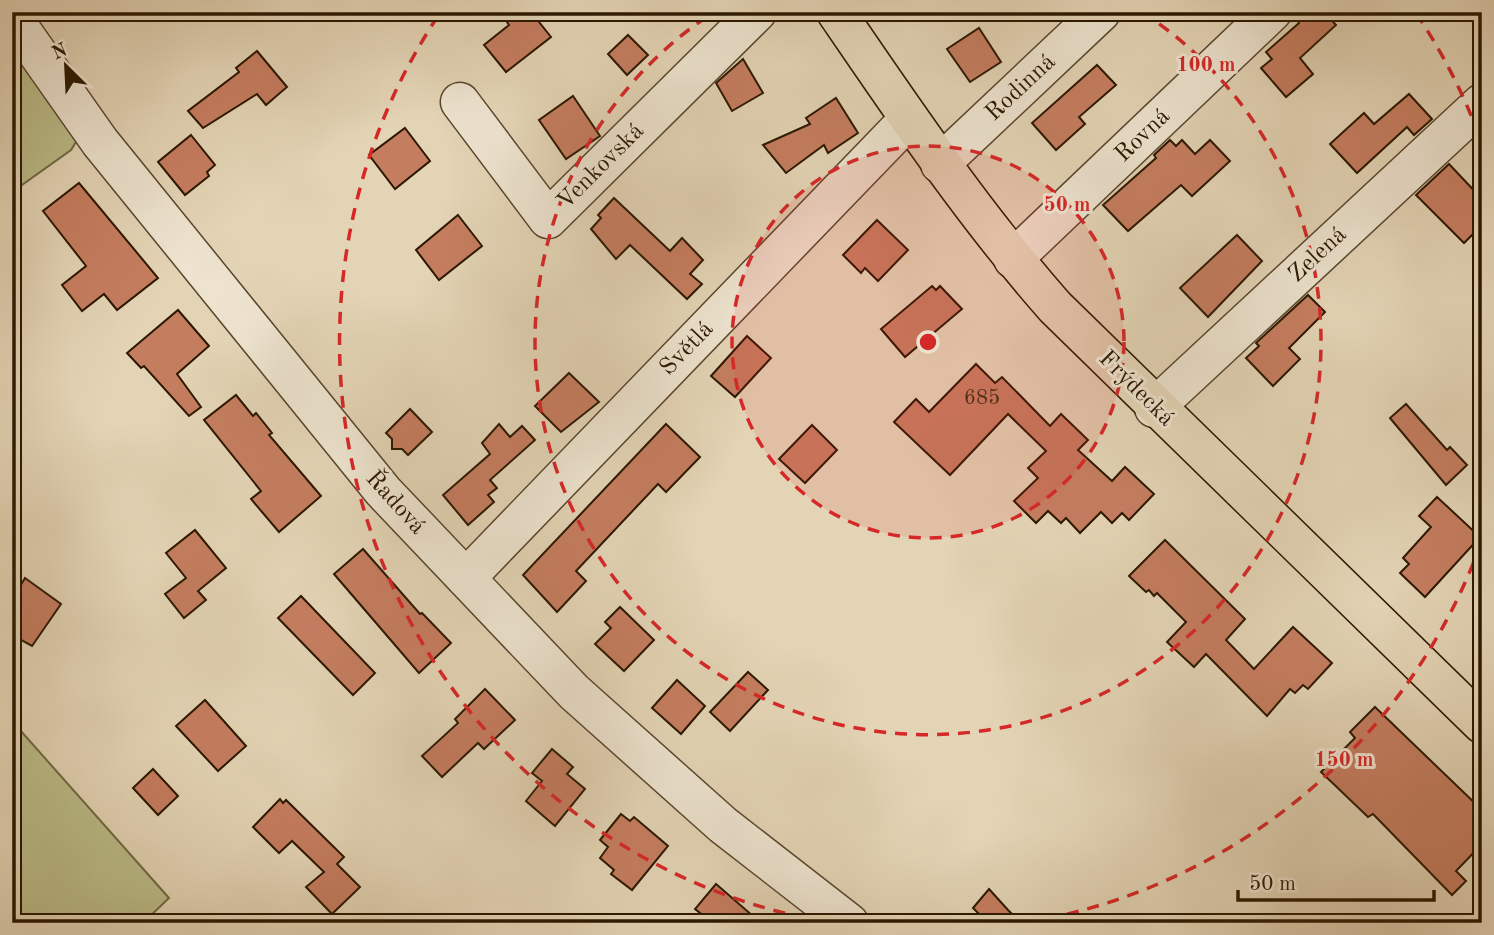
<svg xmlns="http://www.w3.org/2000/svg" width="1494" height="935" viewBox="0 0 1494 935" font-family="'Old Standard TT',serif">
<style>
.green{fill:#babb88;stroke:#726944;stroke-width:2}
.building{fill:#c57d60;stroke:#2b1700;stroke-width:2}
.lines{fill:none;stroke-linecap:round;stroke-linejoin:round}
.minor-casing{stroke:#59462d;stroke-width:41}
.major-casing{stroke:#2b1700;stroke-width:41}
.minor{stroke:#ede3cf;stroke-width:38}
.major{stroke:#e3d4b5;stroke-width:38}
.ring{fill:none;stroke:#d62828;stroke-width:3.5;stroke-dasharray:12 9}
.labels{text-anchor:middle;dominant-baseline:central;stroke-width:6;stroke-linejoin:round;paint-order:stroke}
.number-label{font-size:21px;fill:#523018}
.street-label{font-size:24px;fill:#2b1700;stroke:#ede3cf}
.centre{fill:#d62828;stroke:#ede3cf;stroke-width:3.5}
.ring-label{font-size:21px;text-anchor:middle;font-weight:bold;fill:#d62828;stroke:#ede3cf;stroke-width:6;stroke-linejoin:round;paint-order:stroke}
</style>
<rect width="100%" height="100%" fill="#e3d4b5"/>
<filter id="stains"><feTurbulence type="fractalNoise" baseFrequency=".00286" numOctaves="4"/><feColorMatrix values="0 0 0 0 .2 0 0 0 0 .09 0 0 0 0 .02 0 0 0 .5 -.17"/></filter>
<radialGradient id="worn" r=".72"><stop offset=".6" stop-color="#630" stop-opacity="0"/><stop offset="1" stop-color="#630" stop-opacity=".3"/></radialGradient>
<!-- green -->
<g class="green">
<path d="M12 38 79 137 71 150 12 192Z"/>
<path d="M12 721 169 898 143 923H12Z"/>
</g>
<!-- building -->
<g class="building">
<path d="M518 12H531L551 37 506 72 484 45 509 25 507 22Z"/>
<path d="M1293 12H1324L1336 25 1300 58 1313 74 1286 97 1261 68 1272 59 1266 52 1299 23Z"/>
<path d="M979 28 1001 62 970 82 947 49Z"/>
<path d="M628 35 648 55 627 75 608 54Z"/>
<path d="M257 51 287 87 266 105 257 94 203 128 188 111 239 72 236 68Z"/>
<path d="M743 59 763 93 732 111 716 83Z"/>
<path d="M1097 65 1116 85 1079 117 1085 124 1056 150 1032 123Z"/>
<path d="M1409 94 1432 119 1414 135 1407 127 1357 173 1330 144 1364 113 1374 124Z"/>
<path d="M573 96 600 136 566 159 539 120Z"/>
<path d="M836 98 858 133 828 153 824 145 786 173 763 145 810 124 806 118Z"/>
<path d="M405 128 430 161 395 189 369 155Z"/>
<path d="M191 135 215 165 207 172 209 176 185 195 158 162Z"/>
<path d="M1170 140 1176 146 1182 140 1195 154 1210 140 1230 161 1192 196 1181 185 1128 231 1103 205 1156 158 1154 155Z"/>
<path d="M1449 164 1482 199V225L1464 243 1416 195Z"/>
<path d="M79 183 158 278 117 310 104 294 82 311 62 285 86 266 43 211Z"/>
<path d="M614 198 670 251 682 238 703 260 690 274 702 284 687 299 630 245 616 259 591 229 601 218 598 215Z"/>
<path d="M458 215 482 246 439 280 416 250Z"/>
<path d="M877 220 908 250 878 281 865 268 861 273 843 255Z"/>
<path d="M1237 235 1262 261 1208 317 1180 288Z"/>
<path d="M932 286 936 290 940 286 962 309 905 357 881 329Z"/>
<path d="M1308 295 1325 312 1289 348 1300 359 1273 386 1246 358 1259 346 1256 343Z"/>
<path d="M178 310 209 346 177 374 201 407 189 416 144 366 141 368 127 353Z"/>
<path d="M747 336 771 358 735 397 711 376Z"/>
<path d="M976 364 995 383 1002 377 1050 426 1061 414 1088 440 1078 450 1112 481 1125 467 1154 494 1129 520 1122 513 1112 523 1101 512 1080 533 1066 518 1061 523 1048 511 1036 523 1014 501 1038 478 1028 468 1046 451 1008 414 950 475 894 422 916 399 929 412Z"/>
<path d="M569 373 599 402 561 432 535 406Z"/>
<path d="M236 395 253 416 256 413 272 433 269 435 321 496 279 532 251 499 261 491 204 420Z"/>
<path d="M1406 404 1447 450 1450 447 1467 465 1446 485 1390 418Z"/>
<path d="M410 409 432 432 408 455 402 449H392V439L386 433Z"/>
<path d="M499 424 510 437 522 426 535 440 490 480 497 488 488 495 494 502 468 525 443 495 490 454 482 443Z"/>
<path d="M666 424 700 457 666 492 658 484 576 571 586 581 557 612 523 575Z"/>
<path d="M812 425 837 450 805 483 779 459Z"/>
<path d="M1437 497 1480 537 1425 597 1400 573 1409 564 1403 558 1431 527 1419 516Z"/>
<path d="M195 530 226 568 198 591 206 600 184 618 165 594 186 578 166 553Z"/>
<path d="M1165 540 1245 619 1226 640 1254 669 1293 627 1332 663 1308 689 1303 685 1295 693 1290 689 1267 716 1206 654 1194 667 1167 642 1186 622 1157 593 1154 596 1149 590 1146 592 1129 576Z"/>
<path d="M363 549 420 614 422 613 451 643 419 673 334 574Z"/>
<path d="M25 578 61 604 32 646 12 635V600Z"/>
<path d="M301 596 375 673 353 695 278 618Z"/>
<path d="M620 607 654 640 624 671 595 644 611 628 605 622Z"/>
<path d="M748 672 768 690 730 731 710 712Z"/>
<path d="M677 680 705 706 681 734 652 708Z"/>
<path d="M485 689 515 720 484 749 478 743 442 777 422 756 458 723 455 719Z"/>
<path d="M205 700 246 746 218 771 176 726Z"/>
<path d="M1375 707 1482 810V844L1456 871 1466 881 1452 895 1373 814 1368 817 1321 772 1355 738 1350 732Z"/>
<path d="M552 749 573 767 567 774 585 789 555 826 526 801 542 781 532 773Z"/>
<path d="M153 769 178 796 158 815 133 788Z"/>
<path d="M280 799 283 803 286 800 344 857 337 864 360 887 332 914 306 887 324 872 292 841 279 853 253 827Z"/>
<path d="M621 814 630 821 634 817 668 846 632 890 611 874 614 870 600 858 608 847 600 840Z"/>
<path d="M716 884 761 923H692L700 913 695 909Z"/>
<path d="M989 889 1008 910 1021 923H988L973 908Z"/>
</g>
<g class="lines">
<!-- minor casing -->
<g class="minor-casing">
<g id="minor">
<path d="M12 17 100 142 383 491 574 692 723 825 849 923"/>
<path d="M460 102 548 219 757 12"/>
<path d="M940 164 1101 12"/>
<path d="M1013 259 1272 12"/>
<path d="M1154 408 1482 103"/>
<path d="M466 578 909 119"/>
</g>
</g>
<!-- major casing -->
<g class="major-casing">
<path id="major" d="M836 12C905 113 974 215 1055 307L1482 724"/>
</g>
<!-- minor -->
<use href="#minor" class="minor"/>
<!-- major -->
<use href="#major" class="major"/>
</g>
<!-- distance rings -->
<circle cx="928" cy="342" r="196" fill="#d62828" fill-opacity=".12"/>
<g class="ring">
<circle cx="928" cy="342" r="196"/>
<path d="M1142 12A393 393 0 1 1 714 12"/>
<path d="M1481 543A589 589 0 0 1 1030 922M826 922A589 589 0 0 1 440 13M1416 13A589 589 0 0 1 1481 141"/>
</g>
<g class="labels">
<!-- number labels -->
<g class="number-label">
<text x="982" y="398">685</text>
</g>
<!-- street labels -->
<g class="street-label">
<text transform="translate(1021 88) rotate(-43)">Rodinná</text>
<text transform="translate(1143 136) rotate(-44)">Rovná</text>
<text transform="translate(601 167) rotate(-45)">Venkovská</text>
<text transform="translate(1318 255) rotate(-43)">Zelená</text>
<text transform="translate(687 349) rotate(-46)">Světlá</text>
<text transform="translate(1136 389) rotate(45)">Frýdecká</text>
<text transform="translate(395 503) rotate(48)">Řadová</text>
</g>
</g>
<circle cx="928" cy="342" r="10" class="centre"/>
<g class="ring-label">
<text x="1206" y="71">100 m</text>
<text x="1067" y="211">50 m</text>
<text x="1344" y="766">150 m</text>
</g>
<!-- margin -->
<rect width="1494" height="935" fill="none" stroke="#e3d4b5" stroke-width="42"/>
<rect x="14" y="14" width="1466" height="907" fill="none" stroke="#2b1700" stroke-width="3.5"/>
<rect x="21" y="21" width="1452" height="893" fill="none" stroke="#2b1700" stroke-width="2"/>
<!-- north arrow -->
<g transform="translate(66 66) rotate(336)" stroke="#ede3cf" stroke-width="5" paint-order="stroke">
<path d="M0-5L12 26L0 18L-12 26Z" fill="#2b1700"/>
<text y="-10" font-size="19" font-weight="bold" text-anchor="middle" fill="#2b1700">N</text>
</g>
<!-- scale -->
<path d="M1238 890v10h196v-10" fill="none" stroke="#2b1700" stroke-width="3.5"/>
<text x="1249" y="890" font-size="21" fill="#2b1700" stroke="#ede3cf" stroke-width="5" paint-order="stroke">50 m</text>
<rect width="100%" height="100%" filter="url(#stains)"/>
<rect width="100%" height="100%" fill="url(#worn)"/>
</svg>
